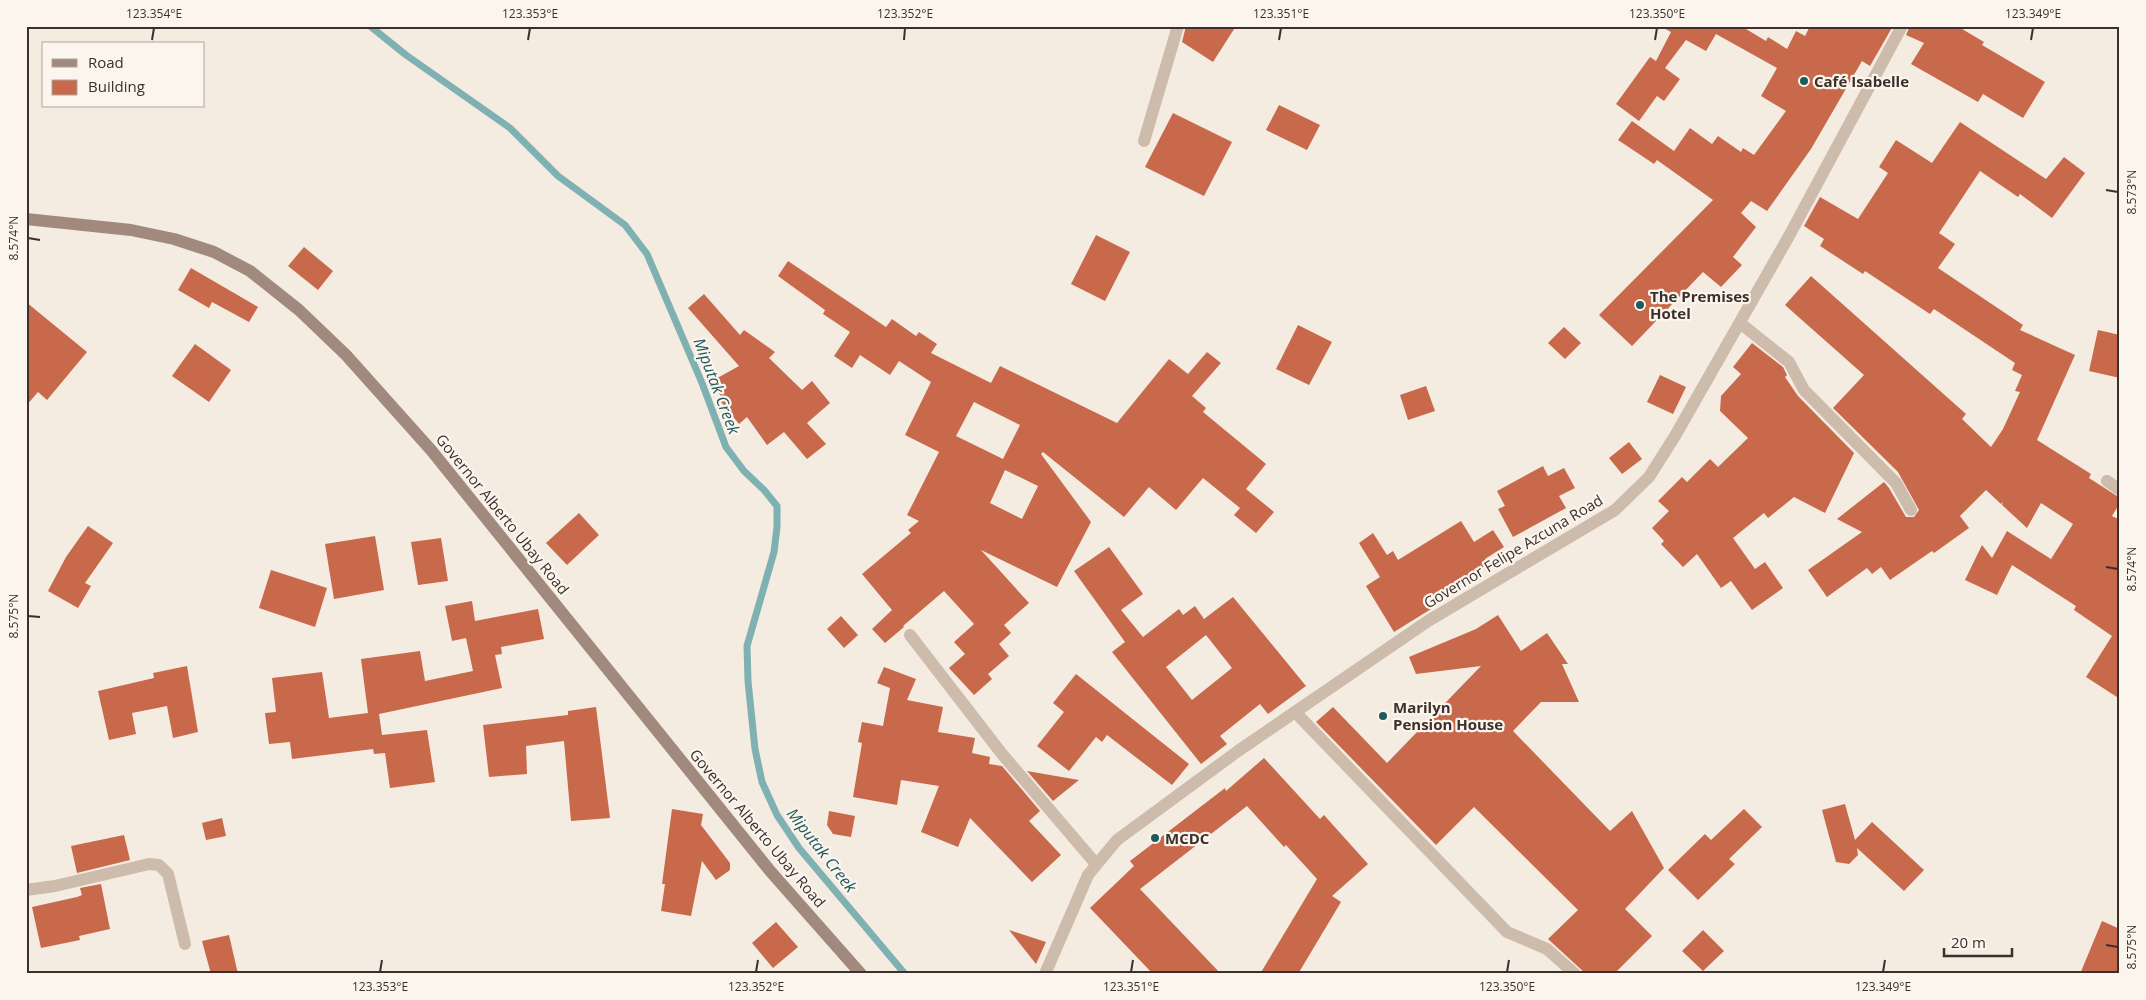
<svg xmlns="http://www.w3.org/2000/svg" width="2146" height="1000" viewBox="0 0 2146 1000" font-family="'Open Sans',sans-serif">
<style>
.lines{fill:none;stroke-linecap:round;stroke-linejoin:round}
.stream{stroke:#7fb0b2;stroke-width:7}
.building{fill:#c8694b;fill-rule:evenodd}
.minor{stroke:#cdbbac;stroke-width:12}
.tertiary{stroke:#cdbbac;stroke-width:12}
.secondary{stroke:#a18a7d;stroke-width:12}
.ticks{fill:none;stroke:#3b302b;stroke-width:2}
.poi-dot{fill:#1f5a5e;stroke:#fbf5ee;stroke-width:2}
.labels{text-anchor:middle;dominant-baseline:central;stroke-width:4.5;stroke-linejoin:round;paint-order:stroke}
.poi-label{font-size:15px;font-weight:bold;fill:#3b302b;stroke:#fbf5ee;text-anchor:start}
.street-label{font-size:15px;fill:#3b302b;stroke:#fbf5ee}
.water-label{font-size:16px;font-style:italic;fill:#1f5a5e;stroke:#fbf5ee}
.neatline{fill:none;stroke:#3b302b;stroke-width:2}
.ticks-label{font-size:12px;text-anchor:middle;fill:#3b302b}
</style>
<rect width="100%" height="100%" fill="#f4ebe1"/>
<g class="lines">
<!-- stream -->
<path class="stream" d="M370 26 406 55 510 128 558 176 625 225 647 254 702 383 726 447 744 471 764 490 777 506V527L774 552 747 646 748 681 755 749 762 782 777 815 799 848 905 974"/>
</g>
<!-- building -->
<g class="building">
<path d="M1186 26H1236L1213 62 1182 42Z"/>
<path d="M1660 26H1741L1766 41 1768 37 1787 49 1796 31 1805 36 1810 26H1893L1870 66 1862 61 1811 149 1767 211 1751 201 1741 213 1756 227 1733 257 1742 265 1721 287 1703 272 1632 346 1599 315 1713 200 1657 160 1654 164 1618 140 1632 121 1674 151 1690 128 1712 144 1718 136 1741 152 1743 148 1754 155 1786 111 1761 96 1777 68 1716 34 1706 51 1686 40 1665 68 1680 79 1664 101 1657 96 1639 121 1616 104 1650 57 1656 61 1671 32Z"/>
<path d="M1910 26H1957L1984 42 1982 45 2045 82 2023 118 1983 94 1978 102 1911 64 1924 43 1906 35Z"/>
<path d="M1279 105 1320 125 1307 150 1266 130Z"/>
<path d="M1173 113 1232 142 1204 196 1145 167Z"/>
<path d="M1960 122 2046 179 2064 157 2085 173 2052 218 2020 194 2018 197 1980 171 1939 233 1955 244 1938 268 2023 325 2020 330 2075 355 2037 440 2091 474 2089 478 2120 498V503L2112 516 2120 520V699L2086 677 2112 636 2074 610 2076 606 2012 565 1997 595 1965 580 1982 545 1992 558 2007 531 2051 559 2073 524 2041 503 2027 528 2002 505 2003 502 2001 504 1986 490 1960 516 1969 528 1934 553 1932 551 1890 580 1881 567 1872 574 1867 568 1827 597 1808 570 1862 532 1837 519 1884 482 1889 488 1906 517H1914L1919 510 1898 472 1833 408 1864 375 1785 305 1811 276 1966 414 1962 419 1991 447 2003 429 2020 392 2015 391 2022 375 2012 370 2015 363 1934 309 1930 314 1865 271 1863 274 1820 246 1824 239 1804 226 1820 197 1858 219 1888 173 1879 167 1896 140 1932 163Z"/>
<path d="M1096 235 1130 252 1105 301 1071 284Z"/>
<path d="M304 247 333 271 318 290 288 266Z"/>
<path d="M788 261 886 327 892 319 916 336 919 332 937 344 931 353 991 383 1000 366 1117 423 1169 359 1188 374 1207 352 1221 363 1192 396 1206 408 1203 412 1266 464 1246 489 1274 512 1256 533 1234 515 1240 508 1203 478 1176 510 1149 487 1124 517 1043 452 1041 454 1091 522 1057 587 981 550 1029 603 1004 625 1011 633 999 644 1009 656 988 674 992 679 974 695 949 668 965 654 954 642 974 624 944 591 903 626 904 627 885 643 872 629 892 610 862 574 911 533 908 530 919 521 907 515 939 452 905 435 931 382 899 361 890 375 860 355 852 368 834 356 850 332 823 314 825 310 778 276ZM974 402 1020 425 1003 459 956 436ZM1005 470 1038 486 1022 519 990 503Z"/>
<path d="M191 268 258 307 249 322 212 302 209 308 178 290Z"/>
<path d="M704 294 740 335 744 330 775 352 769 358 802 390 812 381 830 403 807 423 826 444 807 459 784 432 767 445 747 417 739 424 721 402 723 400 712 381 739 366 688 308Z"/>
<path d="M26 302 87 352 47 400 38 392 26 406Z"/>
<path d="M1298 325 1332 342 1309 385 1276 369Z"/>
<path d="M1564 327 1581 343 1565 359 1548 343Z"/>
<path d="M2098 330 2120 335V378L2089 371Z"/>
<path d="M1752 343 1783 367 1787 375 1785 377 1798 396 1854 453 1825 513 1794 497 1768 518 1764 513 1733 538 1755 569 1765 562 1783 588 1752 610 1731 581 1721 588 1697 554 1683 567 1661 544 1664 541 1652 528 1669 511 1658 501 1682 477 1687 482 1710 459 1718 467 1748 438 1720 411 1721 396 1741 374 1733 367Z"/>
<path d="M195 344 231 370 209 402 172 376Z"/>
<path d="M1660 375 1686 387 1673 414 1647 402Z"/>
<path d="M1426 386 1435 411 1408 420 1400 395Z"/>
<path d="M1629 442 1642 459 1622 474 1609 458Z"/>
<path d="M1543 466 1548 476 1564 468 1575 488 1559 496 1566 508 1513 537 1498 509 1505 506 1497 491Z"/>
<path d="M579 513 599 535 567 565 546 543Z"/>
<path d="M1461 521 1474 542 1493 530 1504 547 1485 559 1488 564 1427 602 1431 609 1394 632 1366 586 1380 577 1359 543 1373 533 1387 555 1393 551 1398 560Z"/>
<path d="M88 526 113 543 85 583 91 586 78 608 48 591 66 557Z"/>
<path d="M375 536 384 590 334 599 325 544Z"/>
<path d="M441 538 448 581 418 585 411 542Z"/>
<path d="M1109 547 1143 594 1121 610 1143 637 1179 609 1183 615 1195 606 1204 619 1233 597 1306 686 1268 714 1260 704 1220 736 1227 744 1201 764 1112 652 1125 642 1074 571ZM1206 635 1232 668 1192 700 1166 667Z"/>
<path d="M271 570 327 588 315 627 259 608Z"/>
<path d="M472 601 475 621 538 609 544 639 501 647 502 654 495 655 502 688 379 714 382 735 427 730 435 782 390 788 385 753 374 754 373 749 292 759 290 742 269 744 265 713 276 712 272 678 322 672 329 718 368 713 361 659 420 651 425 681 473 671 466 638 452 641 445 606Z"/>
<path d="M1498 615 1521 651 1547 633 1568 664H1562L1579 702H1541L1513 731 1610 831 1632 811 1664 868 1625 909 1652 936 1614 974H1586L1548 939 1578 910 1474 807 1436 845 1316 722 1333 707 1387 763 1481 666 1416 674 1409 657 1476 629Z"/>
<path d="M841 616 858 635 844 648 827 629Z"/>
<path d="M187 666 198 732 173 738 167 706 132 713 136 734 109 740 98 691 154 678 153 673Z"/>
<path d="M884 667 916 679 907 700 943 707 938 732 975 738 972 753 990 757 989 764 1002 766 1040 811 1029 821 1061 855 1032 882 970 818 958 847 921 832 939 786 901 780 897 805 853 797 862 743 858 742 862 722 883 726 890 688 877 683Z"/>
<path d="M1076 674 1189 764 1172 785 1107 735 1102 742 1096 737 1069 771 1037 746 1064 712 1053 703Z"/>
<path d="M596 707 610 818 571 821 564 741 526 746 527 774 489 777 483 725 568 715V711Z"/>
<path d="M1264 758 1320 819 1324 815 1368 864 1332 896 1341 902 1298 974H1260L1317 879 1286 845 1284 847 1247 806 1140 889 1221 974H1153L1090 908 1134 866 1130 861 1225 788 1226 791Z"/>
<path d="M1027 771 1079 780 1053 801Z"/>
<path d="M1845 804 1855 840 1872 822 1924 870 1904 891 1857 848 1858 855 1849 864 1836 862 1822 810Z"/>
<path d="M672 809 703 814 701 825 730 863V870L716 880 702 861 691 916 661 911 665 884H662Z"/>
<path d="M1744 809 1762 827 1729 859 1735 864 1698 900 1668 870 1705 834 1711 840Z"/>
<path d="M829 811 855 816 851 837 833 834 827 825Z"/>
<path d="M222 818 226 836 206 840 202 823Z"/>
<path d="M124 835 130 860 77 873 71 846Z"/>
<path d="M101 884 110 929 79 936 80 940 41 948 32 907 77 897 82 895 80 888Z"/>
<path d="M2102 921 2120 929V974H2080Z"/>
<path d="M776 922 798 947 773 968 752 943Z"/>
<path d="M1009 930 1046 942 1036 964Z"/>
<path d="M1703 930 1724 951 1703 971 1682 951Z"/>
<path d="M229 935 238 974H211L202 941Z"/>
</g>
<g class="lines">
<!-- minor -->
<g class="minor">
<path d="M1144 141 1178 26"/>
<path d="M1740 323 1789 362 1804 390 1896 483 1911 510"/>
<path d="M2107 481 2120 490"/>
<path d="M910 635 1002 754 1096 864"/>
<path d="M1295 712 1507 932 1547 949 1575 974"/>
<path d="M26 890 55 886 149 864 159 865 168 874 185 944"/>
</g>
<!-- tertiary -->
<path class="tertiary" d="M1045 974 1088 875 1117 840 1238 751 1428 621 1615 510 1649 477 1675 436 1789 236 1902 26"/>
<!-- secondary -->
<path class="secondary" d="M26 219 131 230 174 239 214 252 250 271 299 310 346 355 431 450 771 872 861 974"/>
</g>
<!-- ticks -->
<path class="ticks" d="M152 40 154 28M528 40 530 28M904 40 905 28M1279 40 1281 28M1655 40 1657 28M2031 40 2033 28M2106 190 2118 192M28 238 40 240M2106 567 2118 569M28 616 40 617M2106 945 2118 947M380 972 382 960M756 972 758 960M1131 972 1133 960M1507 972 1509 960M1883 972 1885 960"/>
<!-- markers -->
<g class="poi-dot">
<circle cx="1804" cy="81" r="5"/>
<circle cx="1640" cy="305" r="5"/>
<circle cx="1383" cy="716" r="5"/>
<circle cx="1155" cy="838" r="5"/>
</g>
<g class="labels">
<!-- poi labels -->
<g class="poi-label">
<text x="1814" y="81">Café Isabelle</text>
<text x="1650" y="296">The Premises<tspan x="1650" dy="17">Hotel</tspan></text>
<text x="1393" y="707">Marilyn<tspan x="1393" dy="17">Pension House</tspan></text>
<text x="1165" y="838">MCDC</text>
</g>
<!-- street labels -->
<g class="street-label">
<text transform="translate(503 514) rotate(51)">Governor Alberto Ubay Road</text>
<text transform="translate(1513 551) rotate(-31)">Governor Felipe Azcuna Road</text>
<text transform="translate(758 828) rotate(50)">Governor Alberto Ubay Road</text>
</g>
<!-- water labels -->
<g class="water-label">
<text transform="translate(717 386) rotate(69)">Miputak Creek</text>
<text transform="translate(822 850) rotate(52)">Miputak Creek</text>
</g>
</g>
<!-- border -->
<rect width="2146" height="1000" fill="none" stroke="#fbf5ee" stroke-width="55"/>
<!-- legend -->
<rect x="42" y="42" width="162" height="65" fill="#fbf5ee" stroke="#aea6a0"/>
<rect x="52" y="59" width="25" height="8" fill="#a18a7d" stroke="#aea6a0"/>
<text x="88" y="68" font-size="15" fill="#3b302b">Road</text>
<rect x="52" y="80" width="25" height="15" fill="#c8694b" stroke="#aea6a0"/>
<text x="88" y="92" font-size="15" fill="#3b302b">Building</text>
<!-- scale -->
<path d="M1944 948v8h68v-8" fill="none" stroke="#3b302b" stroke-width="2.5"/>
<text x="1951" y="948" font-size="15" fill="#3b302b" stroke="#fbf5ee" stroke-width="4" paint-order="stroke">20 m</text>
<rect x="28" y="28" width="2090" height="944" class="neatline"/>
<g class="ticks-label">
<text x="154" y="18">123.354°E</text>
<text x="530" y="18">123.353°E</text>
<text x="905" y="18">123.352°E</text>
<text x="1281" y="18">123.351°E</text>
<text x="1657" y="18">123.350°E</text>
<text x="2033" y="18">123.349°E</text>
<text transform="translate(2132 192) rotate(-90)" y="4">8.573°N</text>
<text transform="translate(14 238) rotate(-90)" y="4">8.574°N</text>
<text transform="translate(2132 569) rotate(-90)" y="4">8.574°N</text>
<text transform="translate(14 616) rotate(-90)" y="4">8.575°N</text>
<text transform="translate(2132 947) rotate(-90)" y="4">8.575°N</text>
<text x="380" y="991">123.353°E</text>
<text x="756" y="991">123.352°E</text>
<text x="1131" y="991">123.351°E</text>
<text x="1507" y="991">123.350°E</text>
<text x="1883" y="991">123.349°E</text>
</g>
</svg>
